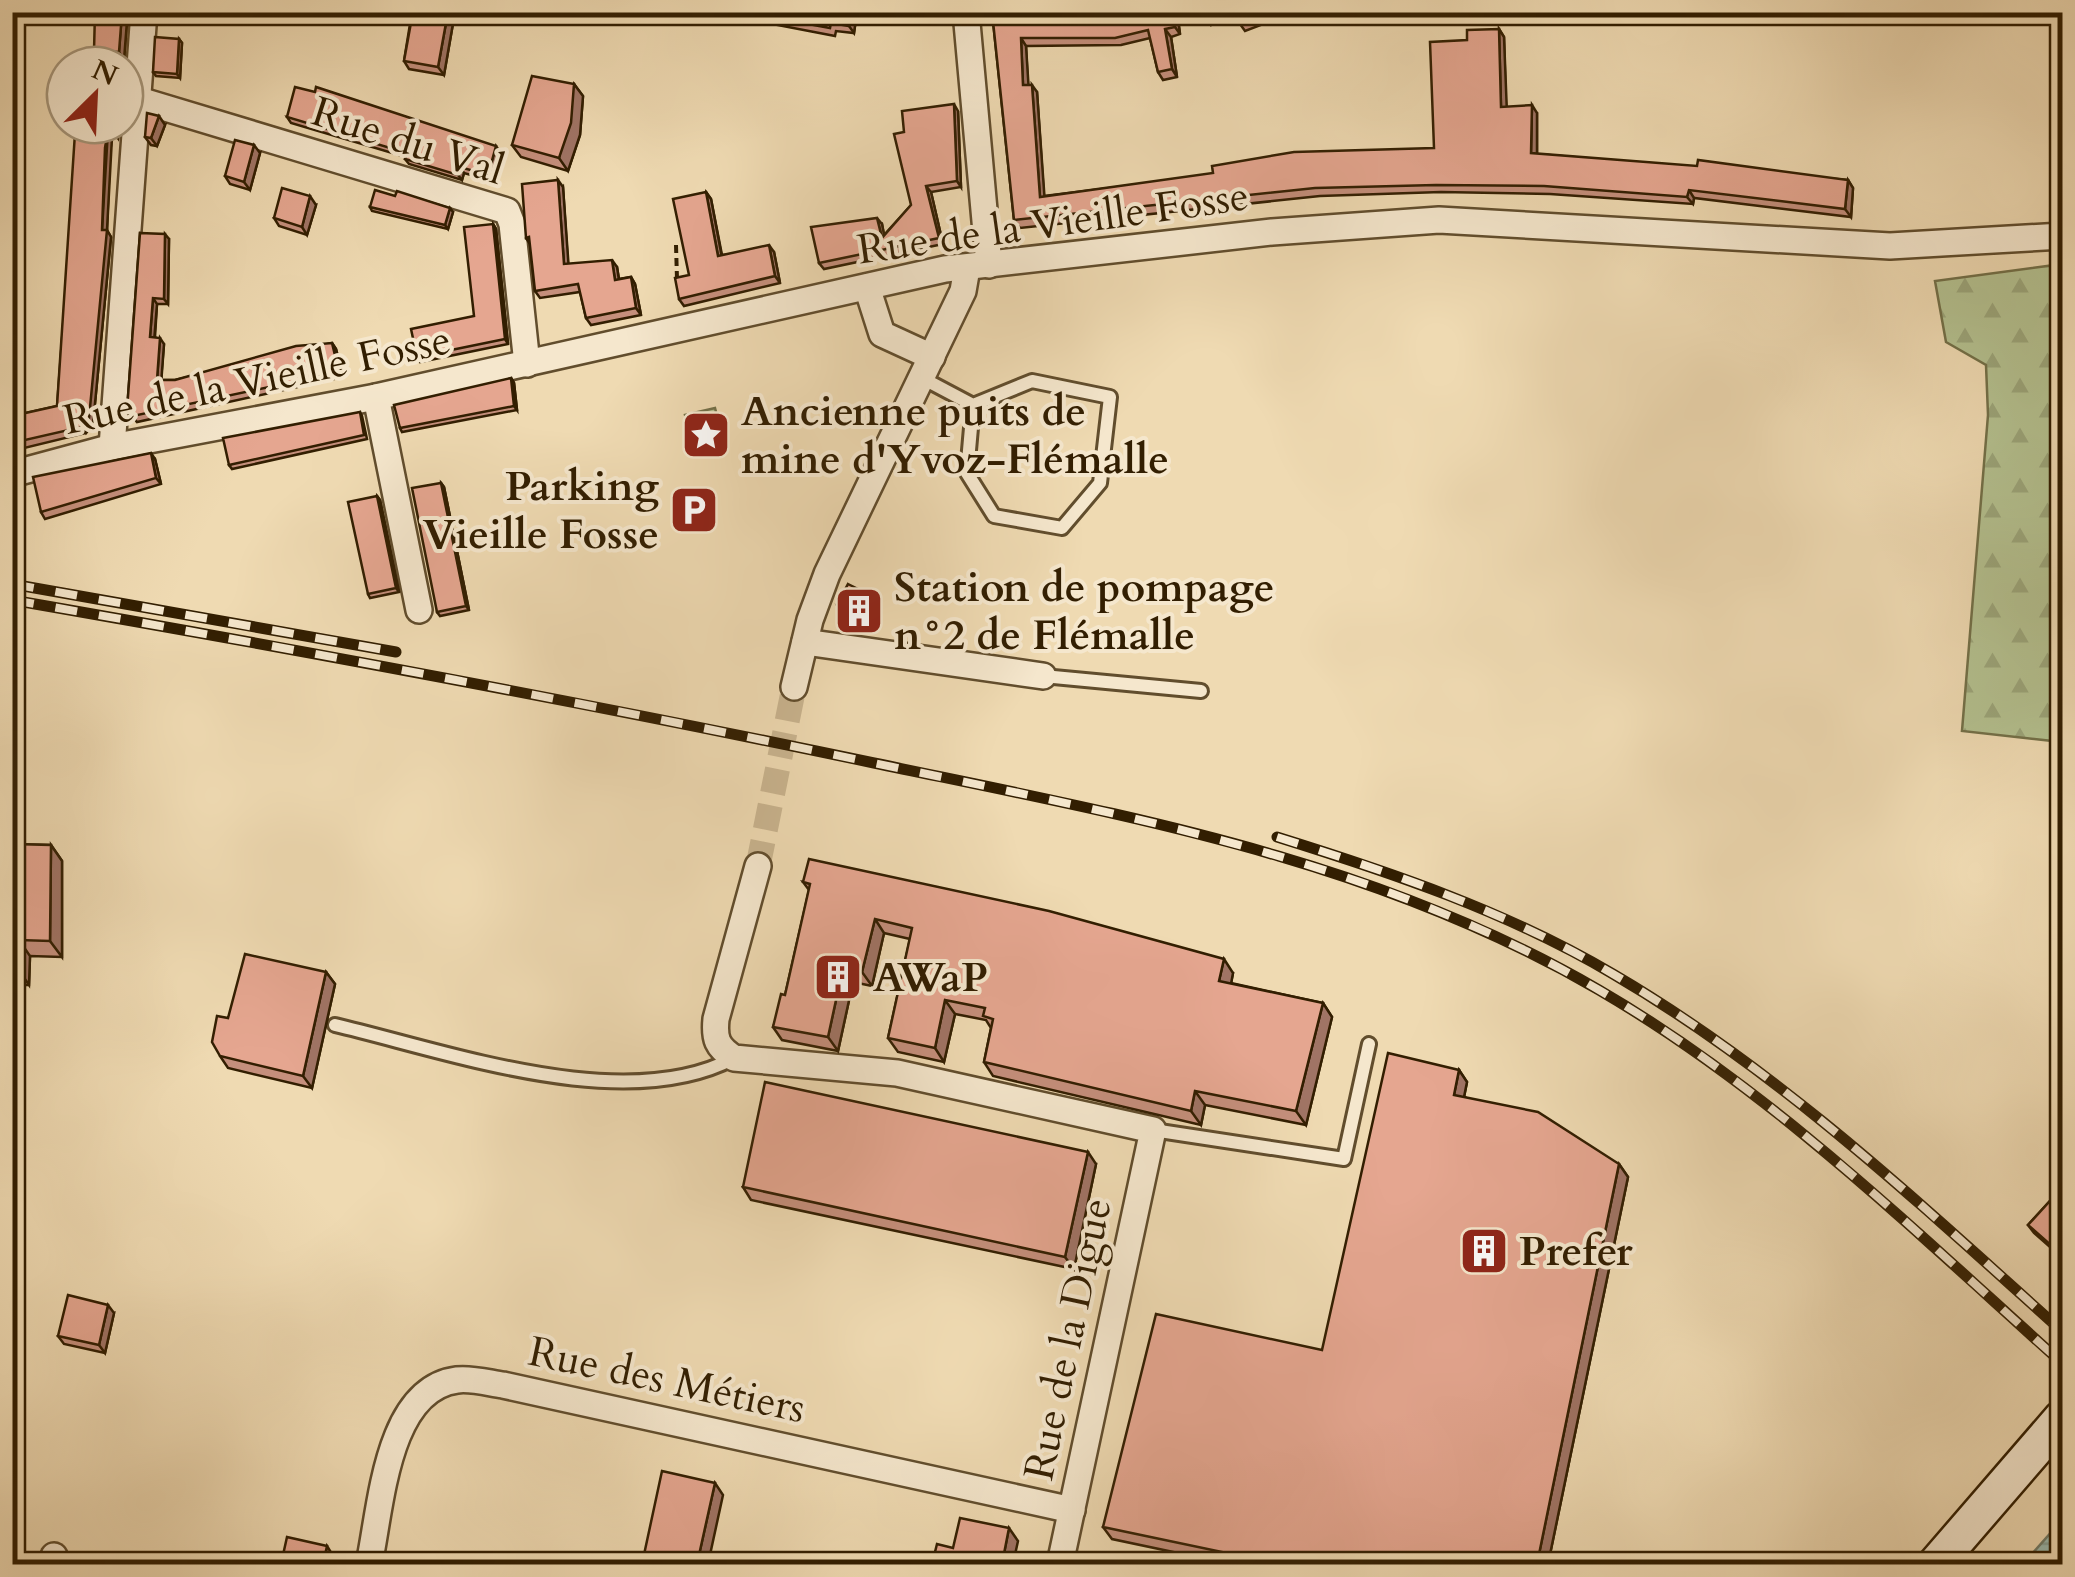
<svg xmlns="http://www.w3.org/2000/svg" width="2075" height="1577" viewBox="0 0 2075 1577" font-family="Cardo,serif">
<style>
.grass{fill:url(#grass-tufts);stroke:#737048;stroke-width:2.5}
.forest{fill:url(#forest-firs);stroke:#737048;stroke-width:2.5}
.water{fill:url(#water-rules);stroke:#707c69;stroke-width:2.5}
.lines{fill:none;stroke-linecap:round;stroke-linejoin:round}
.minor-tunnel{stroke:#c9b48f;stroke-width:25;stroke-dasharray:25 12;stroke-linecap:butt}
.service-casing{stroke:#614d2d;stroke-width:18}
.minor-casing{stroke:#614d2d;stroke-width:30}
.secondary-casing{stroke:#321e01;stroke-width:40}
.path{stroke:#321e01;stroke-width:4;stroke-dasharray:8 5;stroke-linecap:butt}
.service{stroke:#f5e7cd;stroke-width:12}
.minor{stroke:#f5e7cd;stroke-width:25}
.secondary{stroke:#f5e7cd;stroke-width:35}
.rail-casing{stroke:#321e01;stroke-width:11}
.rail{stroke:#f5e7cd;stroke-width:8;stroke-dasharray:22;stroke-linecap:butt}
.wall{fill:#c58f7c;stroke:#321e01;stroke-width:2.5}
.shaded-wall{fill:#a07465;stroke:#321e01;stroke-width:2.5}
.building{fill:#e5a690;stroke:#321e01;stroke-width:2.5}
.labels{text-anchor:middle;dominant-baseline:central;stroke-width:8;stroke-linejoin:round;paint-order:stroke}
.street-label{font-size:42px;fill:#321e01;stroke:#f5e7cd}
.poi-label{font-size:42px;font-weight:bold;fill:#321e01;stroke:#f5e7cd;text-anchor:start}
</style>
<defs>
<pattern id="grass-tufts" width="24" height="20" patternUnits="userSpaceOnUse" patternTransform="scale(2.5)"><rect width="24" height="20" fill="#b4c190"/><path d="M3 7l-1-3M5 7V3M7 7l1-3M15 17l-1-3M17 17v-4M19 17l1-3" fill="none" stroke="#9ba57a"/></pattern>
<pattern id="forest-firs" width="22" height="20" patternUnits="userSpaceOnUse" patternTransform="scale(2.5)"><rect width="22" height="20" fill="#b4c190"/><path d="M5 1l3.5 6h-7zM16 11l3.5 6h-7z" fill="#9ba57a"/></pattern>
<pattern id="water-rules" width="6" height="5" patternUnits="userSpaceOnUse" patternTransform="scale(2.5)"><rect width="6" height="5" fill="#9abaaf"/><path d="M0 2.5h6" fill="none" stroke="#859f95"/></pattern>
</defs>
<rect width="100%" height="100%" fill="#efdab2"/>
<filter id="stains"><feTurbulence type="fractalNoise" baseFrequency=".002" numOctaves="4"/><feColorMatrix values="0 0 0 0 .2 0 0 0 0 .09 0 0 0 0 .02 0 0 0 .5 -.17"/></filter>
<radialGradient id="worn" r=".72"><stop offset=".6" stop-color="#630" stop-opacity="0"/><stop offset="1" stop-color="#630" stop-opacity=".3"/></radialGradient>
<!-- grass -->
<path class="grass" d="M715 408 724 443 693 451 685 415Z"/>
<!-- forest -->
<path class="forest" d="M2062 264V742L1962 731 1988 415 1986 365 1946 342 1935 281Z"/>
<!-- water -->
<path class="water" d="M2062 1520V1564H2023Z"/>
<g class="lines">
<!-- minor-tunnel -->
<path class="minor-tunnel" d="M758 866 794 687"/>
<!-- service casing -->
<g class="service-casing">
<g id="service">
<path d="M922 378 973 405 1032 381 1110 397 1100 483 1062 528 994 516 967 473 973 405"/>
<path d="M1043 676 1201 691"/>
<path d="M335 1025C450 1052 625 1116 734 1058"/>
<path d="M1153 1130 1344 1159 1369 1044"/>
</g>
</g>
<!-- minor casing -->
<g class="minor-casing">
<g id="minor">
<path d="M966 12 989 265"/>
<path d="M139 100 507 211 512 224 527 364"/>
<path d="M867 287 882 334 932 357"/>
<path d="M376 397 419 610"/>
<path d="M112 447 144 12"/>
<path d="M12 474 112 447 376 397 945 269 1272 232 1439 220 1890 246 2062 236"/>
<path d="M805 642 1043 676"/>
<path d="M794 687 810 620 827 574 963 291 967 268"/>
<path d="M758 866 716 1019C714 1039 717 1047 734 1058L897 1073 1153 1130 1060 1564"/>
<path d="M54 1556 56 1564"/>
<path d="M369 1564C381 1509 386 1389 457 1380 471 1378 489 1383 503 1385L1072 1510"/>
</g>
</g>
<!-- secondary casing -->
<g class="secondary-casing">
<path id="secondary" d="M1936 1564 2062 1418"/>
</g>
<!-- path -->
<path class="path" d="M676 245 677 279"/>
<!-- service -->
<use href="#service" class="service"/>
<!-- minor -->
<use href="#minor" class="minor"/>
<!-- secondary -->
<use href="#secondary" class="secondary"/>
<!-- rail casing -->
<g class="rail-casing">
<g id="rail">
<path d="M12 584 396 652"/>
<path d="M12 600C301 650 587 703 874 763 1127 816 1372 858 1599 990 1771 1090 1915 1231 2062 1363"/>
<path d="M1277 837C1393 873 1508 912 1613 974 1779 1071 1919 1203 2062 1331"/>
</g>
</g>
<!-- rail -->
<use href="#rail" class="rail"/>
</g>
<!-- wall -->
<g class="wall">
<path d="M455 12 444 75 409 69 404 61 410 24 388 21 382 13Z"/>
<path d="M709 12H857L854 33 836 31 835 36Z"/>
<path d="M992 12H1177L1180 34 1171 37 1177 77 1163 80 1158 72 1150 38 1121 45 1026 46 1028 85 1037 92 1044 196 1434 148 1467 40 1499 29 1504 37 1506 107 1537 113V154L1848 180 1853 188 1851 217 1694 198 1693 204 1550 194 1441 192 1320 196 1020 228 1014 220Z"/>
<path d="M1204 12H1295L1245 31 1240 24 1237 13 1211 25Z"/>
<path d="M120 13H122L127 21 124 60 99 59 94 51Z"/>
<path d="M179 39 182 43 180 78 156 76 153 72Z"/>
<path d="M574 84 583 96 580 135 568 171 521 157 512 145Z"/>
<path d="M958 111 961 187 931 192 943 244 824 269 819 263 882 224 884 235 911 205Z"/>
<path d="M287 117 500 152 492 181 464 173 462 180 409 164 405 159 406 157 291 123Z"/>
<path d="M78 125H119L118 138 112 137 110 154 107 230 111 237 93 424 86 433 12 451V416L57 406Z"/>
<path d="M165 125 157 146 151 145 145 137Z"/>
<path d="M260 153 250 190 230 184 225 176Z"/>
<path d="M563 187 568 264 617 267 619 279 631 277 635 284 641 315 591 325 586 318 580 292 540 298 535 291 530 244 526 238Z"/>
<path d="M706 192 711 199 722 255 774 252 780 283 684 306 679 299 689 275Z"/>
<path d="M316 205 307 235 279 226 274 218Z"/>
<path d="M370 207 453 212 448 229 372 211Z"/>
<path d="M493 224 496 229 508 344 420 362 417 357 474 316Z"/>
<path d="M140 233 169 239 168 304H157L155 337 164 344 161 380H175L332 343 336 349 343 377 137 422 127 410Z"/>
<path d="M511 378 514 383 517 410 402 432 400 428Z"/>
<path d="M360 412 362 416 367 439 232 469 229 465Z"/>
<path d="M155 459 161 484 45 519 41 512Z"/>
<path d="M441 483 444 487 469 610 440 616 437 612Z"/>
<path d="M377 496 380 500 399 592 370 598 368 594Z"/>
<path d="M872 604 862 625 846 618 837 605Z"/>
<path d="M12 844 51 845 62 861V957L30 956 29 985H12Z"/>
<path d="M803 882 1233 973 1231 983 1323 1003 1332 1017 1306 1125 1205 1105 1201 1125 993 1076 984 1062 991 1028 986 1020 955 1014 944 1062 898 1052 888 1038 910 939 884 933 872 986 853 982 838 1051 782 1040 773 1027 785 995 809 890Z"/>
<path d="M326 972 335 984 312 1088 228 1068 220 1056 228 1018Z"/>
<path d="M1459 1070 1467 1082 1464 1097 1619 1164 1628 1177 1548 1564H1230L1112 1539 1103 1527 1322 1350Z"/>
<path d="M1096 1164 1074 1269 751 1200 743 1187Z"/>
<path d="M2049 1202 2059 1255 2034 1233 2028 1225Z"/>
<path d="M114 1313 105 1353 64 1344 58 1336Z"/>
</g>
<!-- shaded-wall -->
<g class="shaded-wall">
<path d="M448 12H455L444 75 438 67Z"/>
<path d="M851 12H857L854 33 849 26Z"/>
<path d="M1173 12H1177L1180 34 1175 27Z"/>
<path d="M122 13 127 21 124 60 119 52Z"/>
<path d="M1165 29 1171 37 1177 77 1172 69Z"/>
<path d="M1499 29 1504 37 1507 114 1501 107Z"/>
<path d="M1021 38 1026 46 1029 93 1023 85Z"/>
<path d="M179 39 182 43 180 78 177 74Z"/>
<path d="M574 84 583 96 580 135 568 171 559 158Z"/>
<path d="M1032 85 1037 92 1045 204 1040 197Z"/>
<path d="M954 104 958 111 961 187 957 181Z"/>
<path d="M1532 105 1537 113V161L1531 153Z"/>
<path d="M159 116 165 125 157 146 151 138Z"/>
<path d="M114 125H119L118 138 114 132Z"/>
<path d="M108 130 112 137 107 230 111 237 93 424 86 433 82 427 102 230Z"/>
<path d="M254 145 260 153 250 190 244 182Z"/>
<path d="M496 146 500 152 492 181 488 175Z"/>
<path d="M460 167 464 173 462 180 458 175Z"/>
<path d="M558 180 563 187 569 271 564 264Z"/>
<path d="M1848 180 1853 188 1851 217 1845 209Z"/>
<path d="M926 186 931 192 943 244 939 238Z"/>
<path d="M1689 190 1694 198 1693 204 1687 197Z"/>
<path d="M706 192 711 199 723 263 718 256Z"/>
<path d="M310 196 316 205 307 235 302 227Z"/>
<path d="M450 208 453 212 448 229 445 225Z"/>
<path d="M877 218 882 224 886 245 882 238Z"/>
<path d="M493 224 496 229 508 344 505 339Z"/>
<path d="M165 234 169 239 168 304 164 299Z"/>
<path d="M769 245 774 252 780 283 775 276Z"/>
<path d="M612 260 617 267 620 287 615 280Z"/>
<path d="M631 277 635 284 641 315 636 308Z"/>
<path d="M153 298 157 304 154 342 150 337Z"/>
<path d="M160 338 164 344 161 385 157 380Z"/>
<path d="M332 343 336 349 343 377 339 372Z"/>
<path d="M511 378 514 383 517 410 514 406Z"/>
<path d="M151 453 155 459 161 484 156 478Z"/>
<path d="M441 483 444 487 469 610 466 606Z"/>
<path d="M377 496 380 500 399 592 396 588Z"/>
<path d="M864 592 872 604 862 625 853 613Z"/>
<path d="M51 845 62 861V957L50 941Z"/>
<path d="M875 919 884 933 872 986 862 972Z"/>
<path d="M19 940 30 956 29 985 18 969Z"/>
<path d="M1224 959 1233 973 1229 995 1219 981Z"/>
<path d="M843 968 853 982 838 1051 828 1037Z"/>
<path d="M326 972 335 984 312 1088 303 1076Z"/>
<path d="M945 1000 955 1014 944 1062 935 1048Z"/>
<path d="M1323 1003 1332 1017 1306 1125 1296 1111Z"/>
<path d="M1459 1070 1467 1082 1462 1107 1454 1095Z"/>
<path d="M1195 1091 1205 1105 1201 1125 1191 1111Z"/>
<path d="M1088 1152 1096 1164 1074 1269 1065 1257Z"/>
<path d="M1619 1164 1628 1177 1548 1564H1537Z"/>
<path d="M2062 1237V1251L2059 1255 2053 1247Z"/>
<path d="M108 1305 114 1313 105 1353 99 1345Z"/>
<path d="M715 1483 723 1495 708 1564H697Z"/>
<path d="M1009 1528 1018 1541 1013 1564H1002Z"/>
<path d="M327 1546 332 1554 330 1564H323Z"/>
</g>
<!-- building -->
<g class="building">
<path d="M95 12 122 13 119 52 94 51Z"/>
<path d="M448 12 438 67 404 61 412 17 383 12Z"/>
<path d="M743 12H851L849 26 831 23 830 28Z"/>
<path d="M992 12H1173L1175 27 1165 29 1172 69 1158 72 1148 30 1115 38H1021L1023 85H1032L1040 197 1213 173 1212 166 1294 152 1434 148 1430 42 1467 40V30L1499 29 1501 107 1532 105 1531 153 1697 166 1698 160 1848 180 1845 209 1689 190 1687 197 1544 186 1436 185 1315 188 1014 220Z"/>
<path d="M1204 12H1217L1206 18Z"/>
<path d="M1237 12H1270L1240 24Z"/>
<path d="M155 37 179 39 177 74 153 72Z"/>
<path d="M532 76 574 84 571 123 559 158 512 145Z"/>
<path d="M295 87 315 92 316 87 496 146 488 175 460 167 458 175 405 159 407 153 287 117Z"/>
<path d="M954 104 957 181 926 186 939 238 819 263 811 227 877 218 882 238 911 205 894 134 904 132 902 111Z"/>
<path d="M147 113 159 116 151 138 145 137Z"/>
<path d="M78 125H114V132L108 130 105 148 102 230H107L89 418 82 427 12 443V416L57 406 75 133Z"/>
<path d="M235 140 254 145 244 182 225 176Z"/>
<path d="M558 180 564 264 612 260 615 280 631 277 636 308 586 318 578 284 535 291 529 237 526 238 522 184Z"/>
<path d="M282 188 310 196 302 227 274 218Z"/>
<path d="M375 190 395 196 397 191 450 208 445 225 370 207Z"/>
<path d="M706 192 718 256 769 245 775 276 679 299 675 278 689 275 673 199Z"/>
<path d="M493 224 505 339 417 357 411 329 474 316 464 227Z"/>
<path d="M140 233 165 234 164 299 153 298 150 337 160 338 157 380H175L296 346 332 343 339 372 133 416 127 410Z"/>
<path d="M511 378 514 406 400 428 394 405Z"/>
<path d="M360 412 364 435 229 465 223 438Z"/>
<path d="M151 453 156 478 41 512 33 477Z"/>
<path d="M441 483 466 606 437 612 412 488Z"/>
<path d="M377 496 396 588 368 594 348 502Z"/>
<path d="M848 584 864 592 853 613 837 605Z"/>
<path d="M12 844 51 845 50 941 19 940 18 969H12Z"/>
<path d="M809 859 1049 911 1224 959 1219 981 1323 1003 1296 1111 1195 1091 1191 1111 984 1062 993 1019 983 1016 985 1008 945 1000 935 1048 888 1038 912 928 875 919 862 972 843 968 828 1037 773 1027 781 994 785 995 810 884 803 882Z"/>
<path d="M245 954 326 972 303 1076 220 1056 212 1042 217 1016 228 1018Z"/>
<path d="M1388 1053 1459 1070 1454 1095 1538 1112 1619 1164 1537 1564H1279L1103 1527 1156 1314 1322 1350Z"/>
<path d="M765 1082 1088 1152 1065 1257 743 1187Z"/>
<path d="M2049 1202 2062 1214V1237L2053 1247 2028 1225Z"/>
<path d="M68 1295 108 1305 99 1345 58 1336Z"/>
<path d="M662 1471 715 1483 697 1564H642Z"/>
<path d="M960 1518 1009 1528 1002 1564H932L937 1544 953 1548Z"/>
<path d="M287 1537 327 1546 323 1564H281Z"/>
<path d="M430 1559 457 1564H429Z"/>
</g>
<!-- icons -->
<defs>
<g id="sight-square" transform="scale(2.5)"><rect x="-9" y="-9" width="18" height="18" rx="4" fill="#8f2418" stroke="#f5e7cd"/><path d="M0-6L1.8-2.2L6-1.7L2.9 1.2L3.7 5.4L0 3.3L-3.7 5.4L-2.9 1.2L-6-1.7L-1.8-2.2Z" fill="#fff"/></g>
<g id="parking-square" transform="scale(2.5)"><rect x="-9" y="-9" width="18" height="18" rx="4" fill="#8f2418" stroke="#f5e7cd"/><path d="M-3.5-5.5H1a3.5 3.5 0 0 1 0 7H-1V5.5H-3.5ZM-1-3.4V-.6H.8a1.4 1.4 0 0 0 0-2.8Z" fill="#fff"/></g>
<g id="building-square" transform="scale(2.5)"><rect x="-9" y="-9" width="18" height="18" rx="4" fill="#8f2418" stroke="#f5e7cd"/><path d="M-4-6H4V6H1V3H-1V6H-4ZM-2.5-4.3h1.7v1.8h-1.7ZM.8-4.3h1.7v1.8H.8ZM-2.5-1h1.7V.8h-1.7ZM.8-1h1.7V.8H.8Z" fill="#fff"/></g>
</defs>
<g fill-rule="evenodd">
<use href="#sight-square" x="706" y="435"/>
<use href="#parking-square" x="694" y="510"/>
<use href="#building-square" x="859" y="611"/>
<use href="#building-square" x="838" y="977"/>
<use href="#building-square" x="1484" y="1251"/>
</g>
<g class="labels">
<!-- street labels -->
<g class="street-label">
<text transform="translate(408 141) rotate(18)">Rue du Val</text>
<text transform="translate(1053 223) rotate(-8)">Rue de la Vieille Fosse</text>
<text transform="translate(257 380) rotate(-12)">Rue de la Vieille Fosse</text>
<text transform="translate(1068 1339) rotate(-78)">Rue de la Digue</text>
<text transform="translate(667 1380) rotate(12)">Rue des Métiers</text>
</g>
<!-- poi labels -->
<g class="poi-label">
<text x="741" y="411">Ancienne puits de<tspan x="741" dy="48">mine d'Yvoz-Flémalle</tspan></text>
<text x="659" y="486" text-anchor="end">Parking<tspan x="659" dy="48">Vieille Fosse</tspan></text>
<text x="894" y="587">Station de pompage<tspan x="894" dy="48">n°2 de Flémalle</tspan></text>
<text x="873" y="977">AWaP</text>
<text x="1519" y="1251">Prefer</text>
</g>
</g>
<!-- margin -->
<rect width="2075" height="1577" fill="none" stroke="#efdab2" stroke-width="50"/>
<rect x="15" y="15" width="2045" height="1547" fill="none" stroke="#321e01" stroke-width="5"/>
<rect x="25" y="25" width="2025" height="1527" fill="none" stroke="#321e01" stroke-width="2.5"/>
<!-- north arrow -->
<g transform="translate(95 95) rotate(24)"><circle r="48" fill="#f5e7cd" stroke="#a7977b" stroke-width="2.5"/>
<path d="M0-8L18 38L0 25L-18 38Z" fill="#8f2418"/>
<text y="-15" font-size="28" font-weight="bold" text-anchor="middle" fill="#321e01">N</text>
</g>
<rect width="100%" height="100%" filter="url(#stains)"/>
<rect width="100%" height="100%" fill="url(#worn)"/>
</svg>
